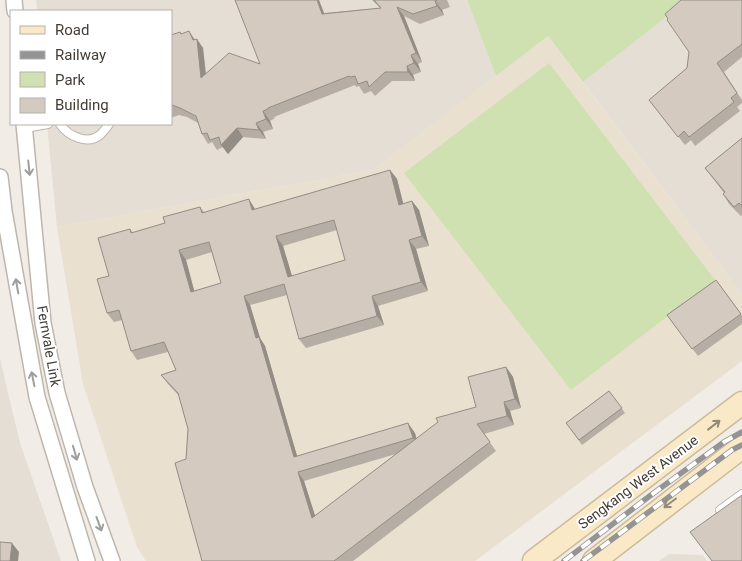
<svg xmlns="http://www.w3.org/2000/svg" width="742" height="561" viewBox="0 0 742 561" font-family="Roboto,sans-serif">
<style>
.residential{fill:#e4ded4}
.education{fill:#e9e0d0}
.green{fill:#cfe1b1}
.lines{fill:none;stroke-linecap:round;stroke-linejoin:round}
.service-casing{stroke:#beb6ac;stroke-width:10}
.minor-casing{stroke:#beb6ac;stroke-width:18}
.secondary-casing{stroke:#ccbb98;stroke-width:25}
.service{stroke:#fff;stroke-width:8}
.minor{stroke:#fff;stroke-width:15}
.secondary{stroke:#f9e9c7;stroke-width:22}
.rail-casing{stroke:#949494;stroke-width:5.5}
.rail{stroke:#fff;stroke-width:4;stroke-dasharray:11;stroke-linecap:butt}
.wall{fill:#b6aea4;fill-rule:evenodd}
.shaded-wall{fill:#948d86}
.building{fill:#d4cabf;stroke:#948d86;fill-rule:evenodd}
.oneway{stroke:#a09e9a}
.oneway2{stroke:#948a77}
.labels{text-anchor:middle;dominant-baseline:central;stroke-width:4;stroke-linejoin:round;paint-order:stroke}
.street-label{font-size:14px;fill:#423c35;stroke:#fff}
</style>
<rect width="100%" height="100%" fill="#f1ece5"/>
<!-- residential -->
<g class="residential">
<path d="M36 0H467L496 76 373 170 57 227 47 124H171V11H37Z"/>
<path d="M688 0H742V294L583 82Z"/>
<path d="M0 359 20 443 61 561H0Z"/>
<path d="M669 554 703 555 707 561H659Z"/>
</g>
<!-- education -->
<path class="education" d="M548 36 742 294V361L475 561H146L137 547 83 384 57 227 373 170Z"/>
<!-- green -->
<g class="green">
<path d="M467 0H688L583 82 548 36 496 76Z"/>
<path d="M549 63 715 280 571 390 404 173Z"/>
</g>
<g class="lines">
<!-- service casing -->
<g class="service-casing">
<g id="service">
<path d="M60 124C68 136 88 146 101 134 104 131 107 127 109 124"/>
<path d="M25 128 48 124"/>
<path d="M720 510 742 494"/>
</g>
</g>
<!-- minor casing -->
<g class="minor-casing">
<g id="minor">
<path d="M14 0 15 11"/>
<path d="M24 124 43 323 57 393 85 487 112 561"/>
<path d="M0 177 4 211 37 397 87 561"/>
</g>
</g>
<!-- secondary casing -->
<g class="secondary-casing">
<g id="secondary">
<path d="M534 561 742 403"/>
<path d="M594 561 742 447"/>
</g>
</g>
<!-- service -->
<use href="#service" class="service"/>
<!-- minor -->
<use href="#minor" class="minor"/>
<!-- secondary -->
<use href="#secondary" class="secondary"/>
<!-- rail casing -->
<g class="rail-casing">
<g id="rail">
<path d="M564 561 651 495 724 442 742 432"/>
<path d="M583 561 732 450 742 445"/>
</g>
</g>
<!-- rail -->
<use href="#rail" class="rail"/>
</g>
<!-- wall -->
<g class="wall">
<path d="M372 0H447L450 7 442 10 444 15 420 24 404 16 422 62 418 64 421 72 413 75 415 81H392L375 96 371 91 364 94 359 86 356 87 355 85 274 117 275 118 270 121 273 129 263 132 266 139 243 137 228 154 223 147 217 150 212 142 208 144 202 134 198 123 187 117 179 115 171 118V35L180 32 182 34 195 40 203 48 206 73 260 64 325 13 380 8Z"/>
<path d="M742 0V57L724 72 742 100V103L737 107 740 111 695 146 691 140 685 145 649 100 687 68 689 52Z"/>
<path d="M742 138V215L741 216 729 204 723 194 724 193 705 168Z"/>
<path d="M390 170 397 179 403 204 412 201 419 210 429 246 416 249 428 291 378 306 384 325 306 348 299 339 287 295 250 305 260 338 265 346 297 456 415 433 416 439 476 407 506 367 513 377 521 408 510 411 514 425 484 434 496 451 353 561H202L186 459 188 429 179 396 168 384 161 375 176 370 168 352 137 360 131 351 122 320 114 322 107 313 109 276 130 229 133 233 165 223 200 207 204 212 255 209ZM337 230 345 260 292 276 283 246ZM212 252 221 283 194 291 186 260ZM396 454 315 516 304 481Z"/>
<path d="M716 280 742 315V324L698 356 667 315Z"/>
<path d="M609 391 625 413 582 445 566 423Z"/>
</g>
<!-- shaded-wall -->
<g class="shaded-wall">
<path d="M317 0H319L328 23 322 14Z"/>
<path d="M435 1 442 10 444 15 437 6Z"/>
<path d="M397 7 404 16 422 62 416 53Z"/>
<path d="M189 31 195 40 197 39 203 48 207 87 201 78 193 40Z"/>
<path d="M411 55 418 64 421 72 414 63Z"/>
<path d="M407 66 413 75 415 81 408 72Z"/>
<path d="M263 111 270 121 273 129 266 119Z"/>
<path d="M256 123 263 132 266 139 259 130Z"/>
<path d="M237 128 243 137 228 154 221 145Z"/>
<path d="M390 170 397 179 406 214 399 205Z"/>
<path d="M249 199 255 209 252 210Z"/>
<path d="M412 201 419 210 429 246 422 236Z"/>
<path d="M276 236 283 246 295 286 288 277Z"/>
<path d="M409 240 416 249 428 291 421 282Z"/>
<path d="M179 250 186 260 197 301 191 292Z"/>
<path d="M244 296 250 305 260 338 265 346 300 466 294 457 256 338Z"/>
<path d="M372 296 378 306 384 325 377 316Z"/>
<path d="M506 367 513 377 521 408 515 399Z"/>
<path d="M504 402 510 411 514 425 507 416Z"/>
<path d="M408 423 415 433 419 448 413 438Z"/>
<path d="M298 472 304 481 319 528 312 518Z"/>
<path d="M12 543 19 552 18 561H10Z"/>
</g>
<!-- building -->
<g class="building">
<path d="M235 0H317L322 14 381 8 374 0H437L435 1 437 6 413 14 397 7 416 53 411 55 414 63 407 66 408 72H385L369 87 367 81 358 84 355 76 350 77 349 76 268 108V109L263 111 266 119 256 123 259 130 237 128 221 145 219 137 210 140 207 133 202 134 196 116 180 108 172 105 171 106V35L180 32 181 34 189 31 193 40 197 39 201 78 229 53 260 64Z"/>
<path d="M681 0H742V44L717 63 737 93 731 98 734 102 689 137 684 131 678 137 649 100 687 68 689 52 667 20 668 19 665 14Z"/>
<path d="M742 138V206L739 203 734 207 723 194 725 192 705 168Z"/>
<path d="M390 170 399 205 412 201 422 236 409 240 421 282 372 296 377 316 299 339 284 284 244 296 256 338 259 337 294 457 408 423 413 438 298 472 312 518 438 422 436 418 476 407 468 377 506 367 515 399 504 402 507 416 477 424 490 442 334 561H202L175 463 186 459 188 429 178 393 161 375 176 370 164 342 131 351 119 310 107 313 97 279 109 276 98 238 130 229 131 233 165 223 163 217 200 207 202 213 249 199 252 210ZM334 220 345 260 288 277 276 236ZM209 242 221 283 191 292 179 250Z"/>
<path d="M716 280 741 314 692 349 667 315Z"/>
<path d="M609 391 622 408 579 440 566 423Z"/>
<path d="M742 495V561H712L690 532Z"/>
<path d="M0 542 12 543 10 561H0Z"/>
</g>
<!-- one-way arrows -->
<defs><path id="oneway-shaft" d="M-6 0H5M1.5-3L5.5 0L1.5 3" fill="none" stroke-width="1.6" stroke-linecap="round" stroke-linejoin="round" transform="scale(1.25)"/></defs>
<g class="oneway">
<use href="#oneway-shaft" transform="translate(29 168) rotate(84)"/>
<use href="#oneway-shaft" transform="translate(17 286) rotate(-100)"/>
<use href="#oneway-shaft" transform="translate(33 379) rotate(-101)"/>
<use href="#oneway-shaft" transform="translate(75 453) rotate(74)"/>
<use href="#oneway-shaft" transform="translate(99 524) rotate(70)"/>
</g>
<g class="oneway2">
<use href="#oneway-shaft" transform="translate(714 425) rotate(-38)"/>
<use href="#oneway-shaft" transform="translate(670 503) rotate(143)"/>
</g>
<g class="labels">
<!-- street labels -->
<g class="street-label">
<text transform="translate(49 346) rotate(80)">Fernvale Link</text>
<text transform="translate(638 482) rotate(-37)">Sengkang West Avenue</text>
</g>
</g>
<!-- legend -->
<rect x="10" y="10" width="162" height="115" fill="#ffffff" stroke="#b3b1ae"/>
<rect x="20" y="26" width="25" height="8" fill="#f9e9c7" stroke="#b3b1ae"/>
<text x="55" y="35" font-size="15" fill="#423c35">Road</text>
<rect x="20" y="51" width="25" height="8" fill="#949494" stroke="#b3b1ae"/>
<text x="55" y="60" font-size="15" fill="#423c35">Railway</text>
<rect x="20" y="72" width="25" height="15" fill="#cfe1b1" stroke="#b3b1ae"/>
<text x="55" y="85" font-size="15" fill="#423c35">Park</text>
<rect x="20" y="98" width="25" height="15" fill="#d4cabf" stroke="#b3b1ae"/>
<text x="55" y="110" font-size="15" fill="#423c35">Building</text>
</svg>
